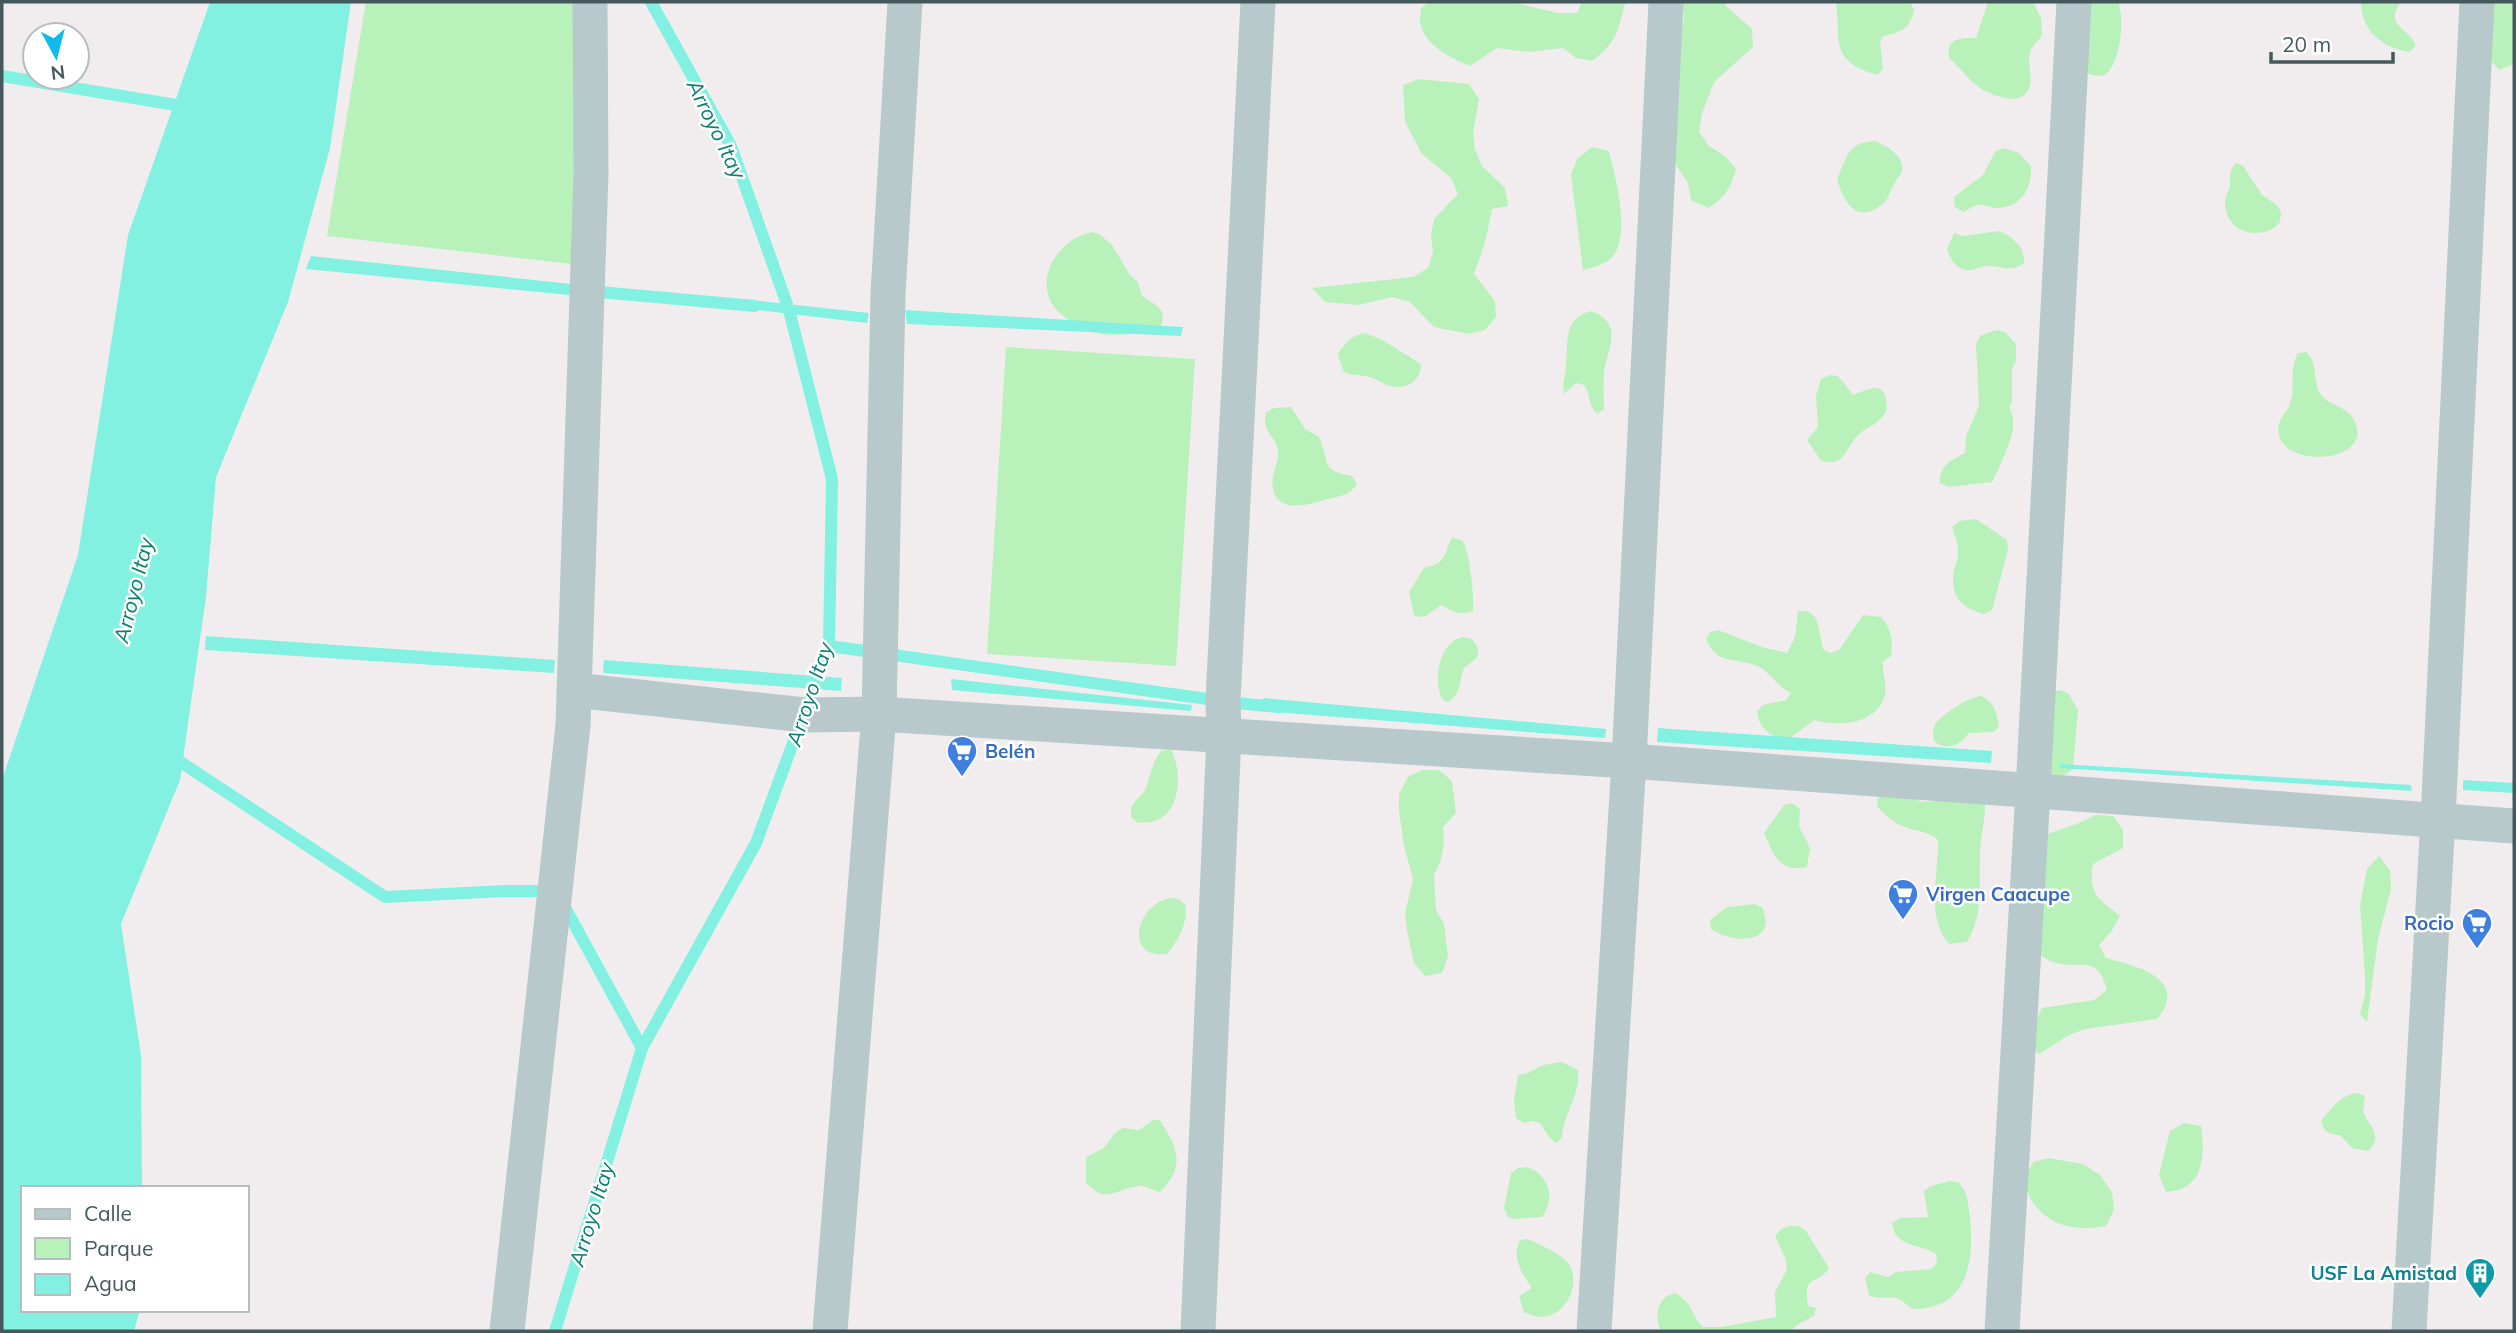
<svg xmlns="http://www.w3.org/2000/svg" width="2516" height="1333" viewBox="0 0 2516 1333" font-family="Mulish,sans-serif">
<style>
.green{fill:#b9f1bb}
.water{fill:#83f1e2}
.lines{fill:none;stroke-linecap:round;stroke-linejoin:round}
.stream{stroke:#83f1e2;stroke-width:12}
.minor{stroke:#b8c9cc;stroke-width:35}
.labels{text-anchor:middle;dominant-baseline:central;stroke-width:5;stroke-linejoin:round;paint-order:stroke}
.shop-label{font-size:19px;font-weight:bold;fill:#366cbe;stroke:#fff;text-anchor:start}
.culture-label{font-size:19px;font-weight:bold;fill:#0d838f;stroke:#fff;text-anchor:end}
.water-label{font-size:21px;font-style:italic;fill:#088070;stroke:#fff}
</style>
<rect width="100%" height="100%" fill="#f1edef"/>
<!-- green -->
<g class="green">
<path d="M366 2H587L572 264 327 236Z"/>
<path d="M1430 2H1511L1558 13H1577L1582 2H1628L1625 4C1618 31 1616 44 1592 61L1576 58 1563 48 1529 52 1497 48 1470 66C1452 59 1426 46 1421 26 1419 21 1421 14 1421 8Z"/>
<path d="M1682 2H1725L1726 6 1752 29 1753 47 1714 82 1702 114 1699 132 1709 146 1725 156 1736 169C1731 188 1725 198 1708 208L1691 200 1688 183 1668 153 1669 61 1684 20Z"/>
<path d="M1836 2H1910L1914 10C1910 29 1901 32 1883 36L1880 43 1883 69 1877 75C1829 60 1841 43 1836 2Z"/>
<path d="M1988 2H2033L2041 18 2042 35C2039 40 2035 43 2032 48 2025 58 2033 73 2030 85 2025 108 1994 97 1980 88 1969 81 1960 67 1949 58 1946 38 1960 38 1976 38Z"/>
<path d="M2084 2H2118C2125 17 2121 66 2104 75 2099 77 2093 75 2088 74Z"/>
<path d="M2361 2H2401C2383 27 2409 26 2416 46L2409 52C2382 48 2361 30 2361 2Z"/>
<path d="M2480 2H2514V64L2499 70 2487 56Z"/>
<path d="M1419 79 1469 84 1479 99 1473 133 1475 149 1482 166 1505 188 1508 206 1492 209 1485 243 1474 274 1495 301 1496 317 1485 330 1469 334 1434 327 1410 302 1392 297 1359 305 1325 302 1312 288 1413 277 1428 268 1433 252 1431 235 1434 219 1458 194 1451 178 1422 154 1405 122 1403 85Z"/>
<path d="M1876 141C1885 146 1897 151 1901 162 1906 172 1897 177 1893 186 1890 190 1889 197 1886 201 1884 203 1880 206 1877 208 1855 223 1842 198 1837 179 1849 154 1846 143 1876 141Z"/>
<path d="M1592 147 1609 151C1615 175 1631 235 1613 256 1606 265 1594 267 1583 270L1571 175 1577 159Z"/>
<path d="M2003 148 2019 153 2031 166C2032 189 2021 208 1996 208 1990 208 1984 204 1979 205 1974 205 1968 210 1963 212L1955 207 1954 197 1983 175 1995 152Z"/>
<path d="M2236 163 2243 166 2262 195 2277 205 2281 212 2280 222C2272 231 2267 232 2255 233 2237 233 2224 219 2225 200 2226 194 2230 189 2230 184 2230 174 2230 170 2236 163Z"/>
<path d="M1999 231C2013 237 2025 247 2024 263 2010 274 2002 265 1986 266 1981 266 1975 270 1970 270 1957 271 1950 259 1947 249L1954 233 1963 236Z"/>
<path d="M1092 232 1099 234 1112 245 1130 275 1138 282 1142 296C1156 305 1169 310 1160 328 1141 332 1120 337 1101 334 1084 331 1059 317 1051 302 1036 272 1062 238 1092 232Z"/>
<path d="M1592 311C1625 325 1607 348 1604 374 1603 385 1604 397 1604 409L1597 414C1588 406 1591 394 1584 385L1576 383 1564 394C1562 384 1565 377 1566 366 1568 344 1563 316 1592 311Z"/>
<path d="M1997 330 2005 332 2016 344V361L2012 369V402L2009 406C2012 413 2014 420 2013 428 2013 437 1997 474 1992 482L1948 487 1940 483C1939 466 1951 460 1965 453L1966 436 1979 406 1976 344 1981 335Z"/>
<path d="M1366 333 1384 341 1421 364C1421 380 1408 390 1391 386 1384 385 1377 379 1370 377 1360 374 1352 377 1343 371L1338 354C1345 342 1352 335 1366 333Z"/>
<path d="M1006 347 1195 359 1176 666 987 654Z"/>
<path d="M2306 352C2320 364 2311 383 2322 396 2331 407 2349 406 2355 422 2375 466 2269 470 2279 424 2281 416 2289 410 2291 401 2295 384 2289 369 2298 353Z"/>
<path d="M1830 375 1838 376 1853 395C1869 390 1886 377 1887 409 1881 422 1874 424 1863 431 1845 442 1849 468 1821 461L1807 440 1818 427 1816 396 1821 379Z"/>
<path d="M1291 407 1305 429 1319 437C1331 462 1318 470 1352 476L1357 484C1348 497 1338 496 1324 500 1307 505 1279 514 1273 489 1270 474 1279 464 1278 452 1277 435 1261 434 1266 412L1274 408Z"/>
<path d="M1976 519 2007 540 2008 550 1992 610 1984 614C1960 607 1950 597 1954 570 1955 565 1958 560 1958 554 1959 546 1955 535 1952 527L1959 521Z"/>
<path d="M1452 538C1457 539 1460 539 1463 542 1469 547 1475 602 1473 611 1459 616 1452 611 1441 605L1426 616 1419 617 1414 615 1409 592 1424 568C1447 563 1443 555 1452 538Z"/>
<path d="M1798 611H1808L1815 617 1818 624 1823 649 1830 653 1839 650 1863 615 1881 617C1892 629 1893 641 1891 656L1883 661C1882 673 1887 684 1885 695 1877 725 1838 727 1814 720L1786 741C1771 737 1758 728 1757 711L1763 705 1786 700 1791 693C1777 687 1771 672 1757 666 1735 657 1717 666 1706 639L1710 632 1718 630 1762 647 1787 653 1795 637Z"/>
<path d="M1463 637 1472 639C1484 656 1478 657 1464 668 1459 681 1461 695 1448 702L1443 700C1432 682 1439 641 1463 637Z"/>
<path d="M2059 690 2068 693 2078 710 2073 769C2066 775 2061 777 2051 774L2049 694Z"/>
<path d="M1981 696C1995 703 1996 711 1999 726L1994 732 1969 733C1960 745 1947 752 1934 741 1933 735 1932 728 1936 723 1944 713 1969 697 1981 696Z"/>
<path d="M1171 749C1182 771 1182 811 1155 821 1151 823 1143 822 1138 823L1131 817C1130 799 1140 801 1146 788 1151 775 1152 762 1161 751Z"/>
<path d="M1422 770H1439L1452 781 1456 813 1443 827 1444 843 1441 860 1434 875 1436 910 1444 924 1448 956 1442 973 1425 976 1414 963 1407 930 1405 913 1413 879 1404 846 1399 811V794L1408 777Z"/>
<path d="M1886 793H1895L1923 802 1985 798C1986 817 1981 833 1980 852 1979 883 1984 914 1967 942L1949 944C1925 917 1939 872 1938 840 1928 831 1918 832 1905 827 1893 823 1885 815 1877 806L1878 797Z"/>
<path d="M1792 803 1800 809 1799 826 1810 848 1807 867C1779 873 1774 855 1764 833L1784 805Z"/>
<path d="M2095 815 2113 816 2123 830V848L2093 864C2088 894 2098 898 2120 916L2111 932 2099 945 2106 958C2126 964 2176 973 2166 1004 2165 1009 2160 1015 2157 1019L2085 1029 2069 1035 2039 1054 2026 1042 2042 1008 2094 1000 2107 990C2097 952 2080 971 2053 962 2045 960 2037 951 2029 947L2033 839 2079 823Z"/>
<path d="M2379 856 2390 870 2391 889 2378 939 2367 1022 2360 1014 2365 995V976L2360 905 2367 869Z"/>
<path d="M1170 898 1178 899 1185 904C1189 921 1178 941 1167 954 1122 959 1137 904 1170 898Z"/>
<path d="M1754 904 1762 907C1779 945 1732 944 1711 929L1710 920 1727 907Z"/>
<path d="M1562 1062 1578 1070C1581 1094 1563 1114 1562 1138L1556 1143 1549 1137 1540 1123 1532 1121 1524 1123 1516 1118 1514 1100 1518 1075 1528 1073 1543 1065Z"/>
<path d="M2357 1093 2365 1096 2363 1112C2370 1127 2384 1136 2368 1151L2352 1148 2340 1135C2329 1135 2324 1132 2321 1121 2332 1108 2340 1095 2357 1093Z"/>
<path d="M1153 1120H1160C1176 1147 1188 1164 1160 1192 1153 1191 1146 1185 1139 1186 1114 1189 1108 1205 1086 1183V1157L1104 1148 1115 1133 1123 1128 1139 1130Z"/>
<path d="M2184 1123 2201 1126C2204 1147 2206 1177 2183 1188 2179 1191 2171 1191 2166 1192L2159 1175 2170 1131Z"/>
<path d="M2048 1158 2083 1164 2100 1175 2112 1192 2114 1210 2106 1226C2079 1231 2052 1228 2034 1204 2030 1198 2025 1187 2026 1178 2026 1173 2031 1167 2033 1162Z"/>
<path d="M1528 1167C1549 1176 1556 1198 1542 1217L1515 1219 1508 1217 1504 1208 1511 1173 1518 1168Z"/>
<path d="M1950 1181 1958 1182C1968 1191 1968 1204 1970 1217 1974 1257 1970 1305 1919 1309 1908 1310 1905 1300 1896 1298 1886 1296 1879 1300 1869 1295L1865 1278 1870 1272 1888 1277 1896 1272 1931 1269 1937 1263 1936 1254C1919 1243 1895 1248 1892 1223L1900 1218 1928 1217 1924 1191 1931 1186Z"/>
<path d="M1790 1226H1799L1806 1231 1829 1268C1815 1288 1803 1272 1808 1306L1816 1308 1814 1316 1800 1323 1790 1331H1661C1653 1316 1658 1296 1675 1293 1695 1304 1690 1315 1703 1327H1721L1776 1317 1775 1292 1787 1269 1786 1260 1775 1236 1781 1229Z"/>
<path d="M1528 1239C1540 1245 1556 1251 1566 1261 1587 1283 1560 1332 1524 1312L1519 1296 1532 1288C1522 1273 1511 1258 1520 1240Z"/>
</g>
<!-- water -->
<g class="water">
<path d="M210 2H351L330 148 288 302 216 477 206 597 180 780 121 924 141 1055 142 1188H23V1310H140L134 1331H2V780L78 555 128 235Z"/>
<path d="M311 256 581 285 579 296 306 269Z"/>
<path d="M742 299 869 313 867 323 740 308Z"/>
<path d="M905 310 1183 327 1181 336 907 324Z"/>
<path d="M206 636 555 660 554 673 205 650Z"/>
<path d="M604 660 842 678 841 691 603 673Z"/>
<path d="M951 679 1192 705 1191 711 952 690Z"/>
<path d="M1263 698 1606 729 1605 738 1261 711Z"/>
<path d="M1658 728 1992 751 1991 763 1657 742Z"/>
<path d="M2060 764 2411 785 2412 791 2060 768Z"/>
<path d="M2463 780 2514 783V793L2463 790Z"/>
</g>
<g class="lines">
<!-- stream -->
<g class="stream">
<path d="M2 76 188 107"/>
<path d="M588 291 755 306"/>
<path d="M829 646 1236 703 1278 707"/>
<path d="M170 755 385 897 505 891H556L642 1048"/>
<path d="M555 1331 642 1048 756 843 829 646 832 479 789 310 731 146 651 2"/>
</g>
<!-- minor -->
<g class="minor">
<path d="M574 690 805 715 879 714 1629 761 2514 826"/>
<path d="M507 1331 573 725 591 173 590 2"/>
<path d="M830 1331 879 714 888 294 905 2"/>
<path d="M1198 1331 1224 735 1223 700 1258 2"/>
<path d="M1594 1331 1629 761 1666 2"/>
<path d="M2002 1331 2033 791 2074 2"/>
<path d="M2409 1331 2438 819 2477 2"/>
</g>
</g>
<!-- icons -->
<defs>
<g id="supermarket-pin" transform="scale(1.575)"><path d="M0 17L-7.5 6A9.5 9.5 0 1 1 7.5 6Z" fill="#3f7fe0" stroke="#fff"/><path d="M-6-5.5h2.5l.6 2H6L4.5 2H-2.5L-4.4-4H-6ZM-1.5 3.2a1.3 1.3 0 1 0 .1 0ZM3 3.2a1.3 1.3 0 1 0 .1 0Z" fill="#fff"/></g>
<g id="building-pin" transform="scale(1.575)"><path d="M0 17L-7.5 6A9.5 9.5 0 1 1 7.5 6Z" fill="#0f9aa8" stroke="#fff"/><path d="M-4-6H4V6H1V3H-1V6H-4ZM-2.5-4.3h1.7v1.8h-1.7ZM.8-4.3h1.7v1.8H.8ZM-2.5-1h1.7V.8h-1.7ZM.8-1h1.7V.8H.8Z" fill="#fff"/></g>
</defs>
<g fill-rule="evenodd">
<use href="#supermarket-pin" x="962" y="751"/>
<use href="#supermarket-pin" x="1903" y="894"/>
<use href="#supermarket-pin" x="2477" y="923"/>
<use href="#building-pin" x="2480" y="1273"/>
</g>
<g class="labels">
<!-- shop labels -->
<g class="shop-label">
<text x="985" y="751">Belén</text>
<text x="1926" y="894">Virgen Caacupe</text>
<text x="2454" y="923" text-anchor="end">Rocio</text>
</g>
<!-- culture labels -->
<g class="culture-label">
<text x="2457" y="1273">USF La Amistad</text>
</g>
<!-- water labels -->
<g class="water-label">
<text transform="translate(717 129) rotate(64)">Arroyo Itay</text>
<text transform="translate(133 590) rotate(-76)">Arroyo Itay</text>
<text transform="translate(809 694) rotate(-72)">Arroyo Itay</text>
<text transform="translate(591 1214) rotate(-73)">Arroyo Itay</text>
</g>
</g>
<!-- border -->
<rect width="2516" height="1333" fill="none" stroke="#45595c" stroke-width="7"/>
<!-- legend -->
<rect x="21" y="1186" width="228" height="126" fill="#ffffff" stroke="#b5bdbe" stroke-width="2"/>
<rect x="35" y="1209" width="35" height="10" fill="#b8c9cc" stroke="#b5bdbe" stroke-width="2"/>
<text x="84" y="1221" font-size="21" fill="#45595c">Calle</text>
<rect x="35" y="1238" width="35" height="21" fill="#b9f1bb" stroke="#b5bdbe" stroke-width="2"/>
<text x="84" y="1256" font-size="21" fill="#45595c">Parque</text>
<rect x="35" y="1274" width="35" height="21" fill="#83f1e2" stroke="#b5bdbe" stroke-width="2"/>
<text x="84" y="1291" font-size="21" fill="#45595c">Agua</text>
<!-- north arrow -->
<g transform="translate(56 56) rotate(173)"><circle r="33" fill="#ffffff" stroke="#b5bdbe" stroke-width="2"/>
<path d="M0-5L12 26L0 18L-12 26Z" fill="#0ebbea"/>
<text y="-10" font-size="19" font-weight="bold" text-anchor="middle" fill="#45595c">N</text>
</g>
<!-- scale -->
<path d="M2271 52v10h122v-10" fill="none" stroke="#45595c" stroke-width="3.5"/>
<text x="2282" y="52" font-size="21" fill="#45595c" stroke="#ffffff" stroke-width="5" paint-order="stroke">20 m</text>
</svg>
